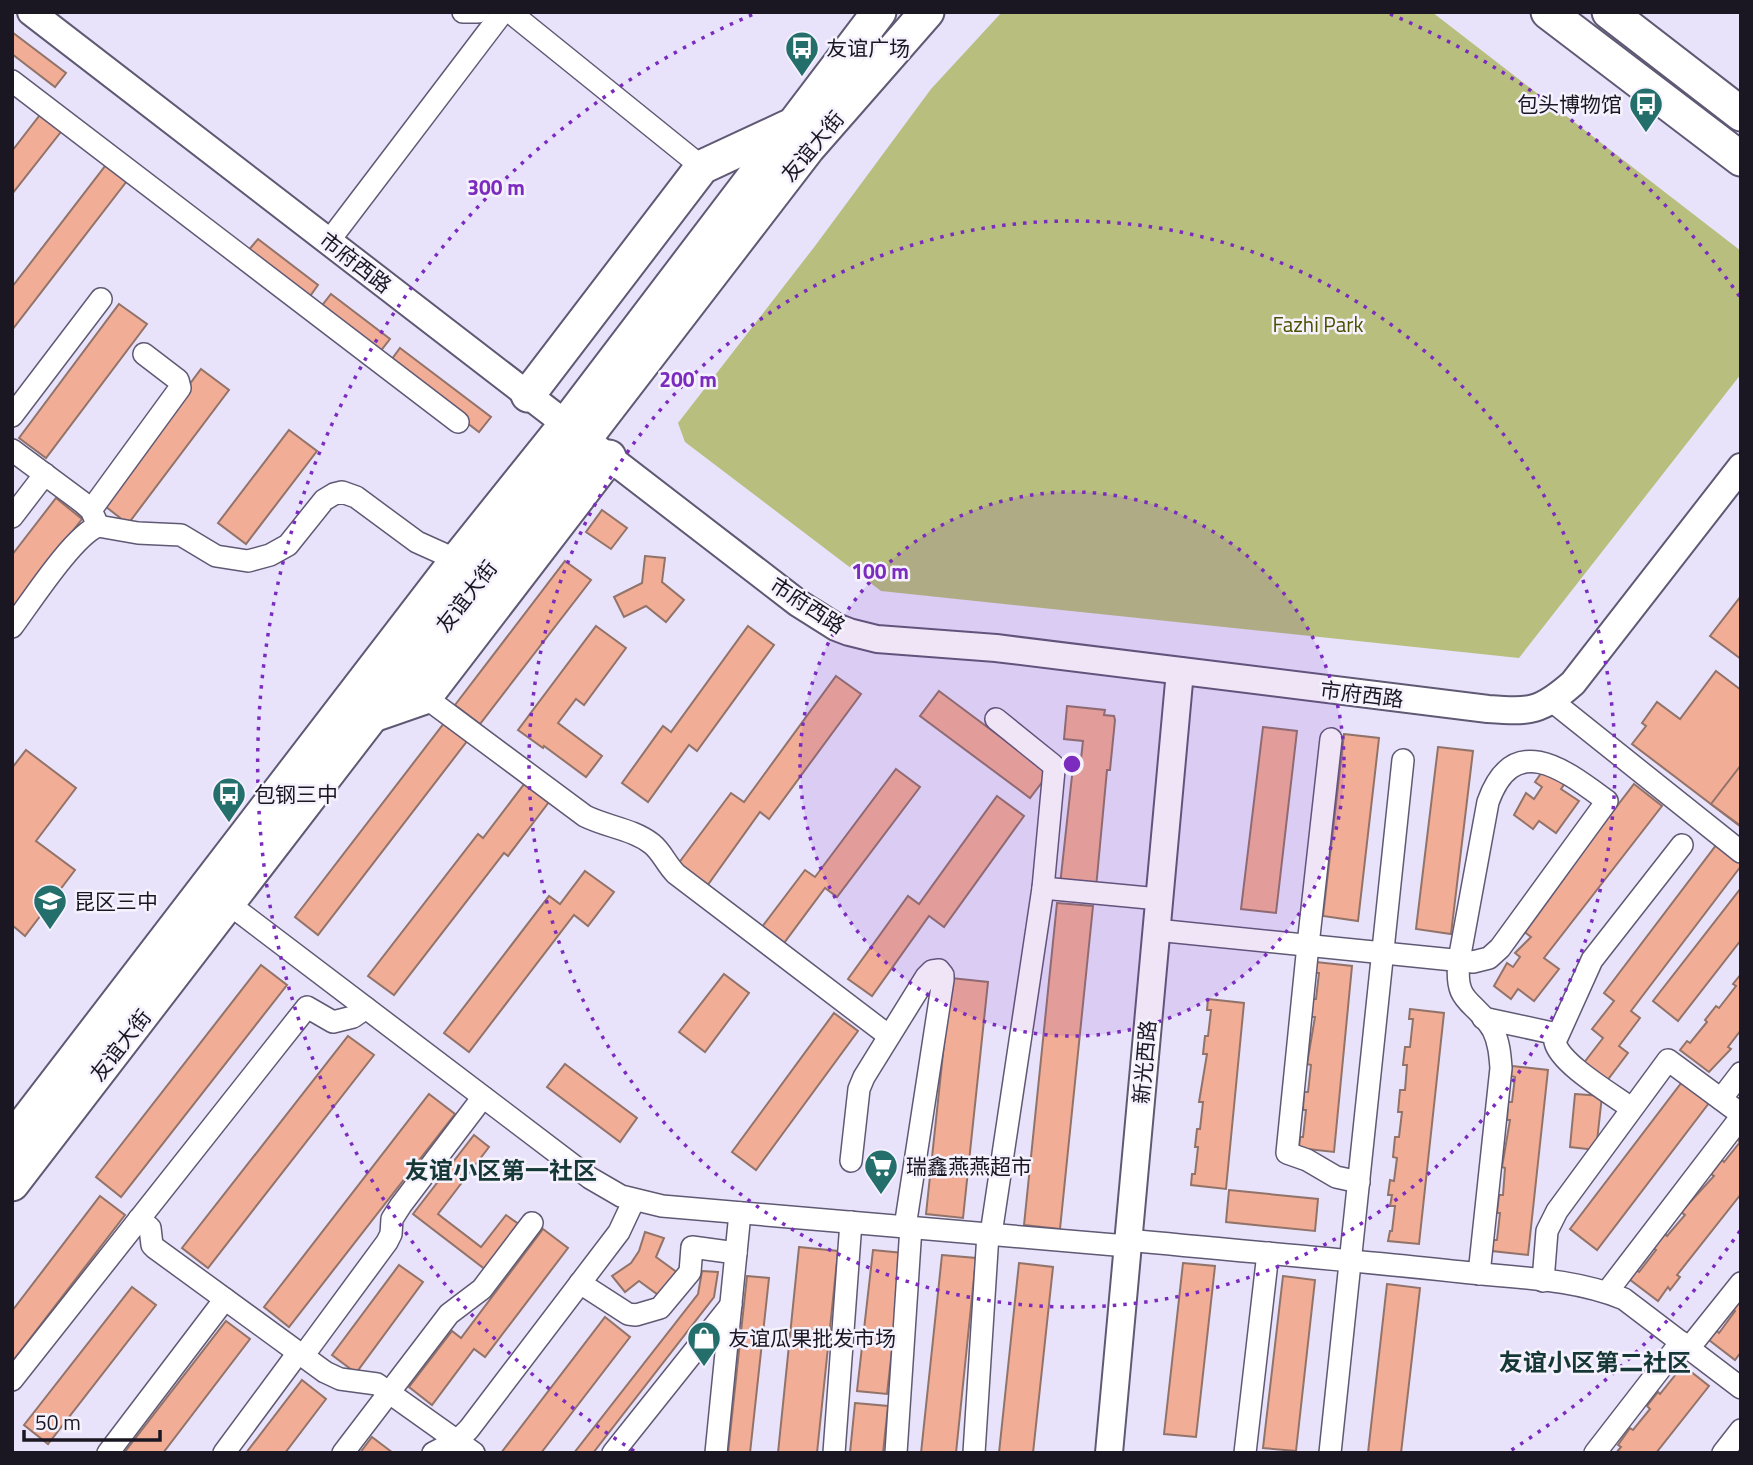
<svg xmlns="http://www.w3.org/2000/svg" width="1753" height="1465" viewBox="0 0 1753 1465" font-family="'Titillium Web','Noto Sans SC',sans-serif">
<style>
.green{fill:#b7be7e}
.building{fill:#f1ad96;stroke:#927369;stroke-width:2}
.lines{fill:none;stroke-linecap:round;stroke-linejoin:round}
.minor-casing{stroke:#605974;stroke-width:24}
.tertiary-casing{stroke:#605974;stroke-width:30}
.primary-casing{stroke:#605974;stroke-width:37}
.minor{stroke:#fff;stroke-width:21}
.tertiary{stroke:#fff;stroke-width:26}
.primary{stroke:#fff;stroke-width:33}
.ring{fill:none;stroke:#7b2cbf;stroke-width:3.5;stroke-dasharray:3.5 7}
.labels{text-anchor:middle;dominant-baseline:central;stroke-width:5;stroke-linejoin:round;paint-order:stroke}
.poi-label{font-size:21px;fill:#1a1722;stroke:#f5f2fe;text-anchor:start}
.street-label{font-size:21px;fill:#1a1722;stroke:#f5f2fe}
.park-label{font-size:21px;fill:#4c5100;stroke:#f5f2fe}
.quarter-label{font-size:24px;font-weight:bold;fill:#153736;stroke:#f5f2fe}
.centre{fill:#7b2cbf;stroke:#f5f2fe;stroke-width:3.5}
.ring-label{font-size:21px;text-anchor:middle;font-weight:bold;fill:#7b2cbf;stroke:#f5f2fe;stroke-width:5;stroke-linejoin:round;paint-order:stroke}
</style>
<rect width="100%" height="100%" fill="#e8e3fb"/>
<!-- green -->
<path class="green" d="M1002 12H1432L1741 251V374L1519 658 881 591 685 442 678 423 815 246 931 89Z"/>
<!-- building -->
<g class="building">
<path d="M12 32 66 73 55 87 12 54Z"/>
<path d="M43 111 64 128 12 194V151Z"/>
<path d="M109 161 130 177 12 330V287Z"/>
<path d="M258 239 318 285 308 299 247 252Z"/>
<path d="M331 294 390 339 379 353 320 308Z"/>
<path d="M119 304 147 324 46 458 19 438Z"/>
<path d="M400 348 491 417 479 432 389 363Z"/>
<path d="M201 369 229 390 128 524 101 503Z"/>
<path d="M289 430 317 451 246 544 218 523Z"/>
<path d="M56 498 82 519 12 609V555Z"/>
<path d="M602 510 627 528 611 549 586 532Z"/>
<path d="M645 556 665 558 662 582 684 600 666 622 646 606 624 617 614 597 642 583Z"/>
<path d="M565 561 591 580 480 724 455 705Z"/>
<path d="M1741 596V659L1710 636Z"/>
<path d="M596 626 626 648 584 705 576 699 558 723 602 756 586 777 544 746 543 748 518 730Z"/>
<path d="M748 626 774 645 697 751 689 745 648 802 622 783 663 726 671 732Z"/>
<path d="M1716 671 1741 690V827L1632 744 1646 726 1642 723 1657 702 1680 719Z"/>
<path d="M836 676 861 694 769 819 760 812 707 886 678 864 731 793 744 802Z"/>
<path d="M939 691 1049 773 1030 798 920 716Z"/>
<path d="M1067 706 1105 710 1104 715 1114 716 1115 720 1110 770H1107L1096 888 1060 885 1073 767 1080 768 1083 741 1064 739Z"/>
<path d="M448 718 471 736 318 935 295 917Z"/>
<path d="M1263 727 1297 731 1276 913 1241 909Z"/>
<path d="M1344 734 1379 738 1358 921 1323 916Z"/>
<path d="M1438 747 1473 751 1451 934 1416 929Z"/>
<path d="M26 750 76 788 36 841 75 870 25 936 12 925V768Z"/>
<path d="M1741 765V826L1711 804Z"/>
<path d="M896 769 920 787 837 897 825 888 784 943 762 927 805 870 815 877Z"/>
<path d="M1542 772 1568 779 1561 789 1579 801 1556 833 1539 821 1533 829 1514 815 1526 793 1534 799 1542 787 1535 782Z"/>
<path d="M525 783 549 802 508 856 504 853 394 995 368 976 478 834 483 838Z"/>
<path d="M1634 784 1662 806 1544 958 1559 969 1534 1001 1518 989 1511 999 1494 986 1507 963 1513 967 1520 957 1515 953 1531 937 1522 930Z"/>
<path d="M997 796 1024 816 944 927 929 916 872 996 848 979 908 896 919 904Z"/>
<path d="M1717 844 1741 861V866L1631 1011 1640 1018 1619 1046 1628 1053 1606 1082 1583 1064 1603 1038 1592 1029 1614 1001 1604 993Z"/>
<path d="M585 871 614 892 588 926 574 915 469 1052 444 1033 549 896 560 904Z"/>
<path d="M1741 888V940L1678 1021 1653 1001Z"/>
<path d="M1057 903 1093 906 1060 1229 1024 1225Z"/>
<path d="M1316 962 1352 966 1334 1152 1299 1148 1300 1137H1303L1306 1110H1303L1304 1092H1308L1311 1065 1307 1064 1315 1017H1311L1313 999H1316L1319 973H1315Z"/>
<path d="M261 965 287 985 121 1197 96 1177Z"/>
<path d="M724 974 749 993 705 1052 679 1032Z"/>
<path d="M1741 974V1030L1728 1047 1731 1049 1709 1072 1680 1050 1687 1041 1690 1043 1707 1022 1705 1020 1716 1006 1719 1008 1736 986 1733 984Z"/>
<path d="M951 978 988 982 963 1218 926 1214Z"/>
<path d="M1208 999 1244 1003 1226 1189 1191 1185 1192 1174H1195L1198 1147H1195L1197 1129H1200L1203 1102H1199L1207 1054H1203L1205 1036H1208L1211 1010H1207Z"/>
<path d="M1410 1009 1444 1013 1419 1244 1388 1241 1390 1231H1392L1395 1206H1390L1392 1195H1388L1390 1180 1394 1181 1397 1158 1393 1157 1395 1137H1399L1402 1112H1398L1400 1090H1405L1407 1065H1403L1405 1047H1410L1413 1019H1409Z"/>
<path d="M834 1013 858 1031 756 1170 732 1152Z"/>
<path d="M348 1036 374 1055 208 1268 182 1248Z"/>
<path d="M565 1064 637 1118 620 1142 547 1087Z"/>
<path d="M1512 1066 1548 1070 1528 1255 1492 1251 1493 1240H1497L1500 1213H1497L1499 1195H1503L1505 1168 1502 1167 1510 1120H1507L1508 1102H1512L1515 1077 1511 1076Z"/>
<path d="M1682 1082 1709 1103 1597 1250 1570 1229Z"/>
<path d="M429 1094 455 1114 289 1327 264 1307Z"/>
<path d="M1575 1094 1602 1096 1596 1150 1570 1147Z"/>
<path d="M474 1135 489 1147 438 1214 481 1247 506 1215 520 1225 486 1270 413 1214Z"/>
<path d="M1741 1135V1194L1677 1275 1680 1277 1670 1290 1668 1287 1658 1301 1629 1279 1636 1270 1639 1272 1656 1250 1653 1248 1665 1234 1667 1236 1685 1215 1681 1212 1714 1176 1711 1174 1722 1160 1724 1162 1740 1142 1737 1139Z"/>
<path d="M1229 1190 1318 1199 1315 1231 1226 1222Z"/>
<path d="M100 1196 125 1215 12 1362V1311Z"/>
<path d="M543 1229 568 1248 485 1357 474 1349 432 1405 409 1387 452 1331 461 1338Z"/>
<path d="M645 1232 664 1238 656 1257 678 1273 661 1297 639 1281 625 1292 612 1276 631 1263 639 1251Z"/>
<path d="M799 1247 838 1251 817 1453H778Z"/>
<path d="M873 1250 903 1253 887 1394 857 1391Z"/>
<path d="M942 1255 976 1258 956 1453H921Z"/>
<path d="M1019 1263 1053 1267 1033 1453H999Z"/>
<path d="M1183 1263 1215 1266 1196 1437 1164 1434Z"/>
<path d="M399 1265 423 1282 356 1373 332 1355Z"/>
<path d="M702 1271 718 1272 714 1297 593 1453H574L698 1294Z"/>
<path d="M747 1276 769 1278 750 1453H728Z"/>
<path d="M1283 1276 1315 1280 1296 1451 1263 1448Z"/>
<path d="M1387 1284 1420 1288 1401 1453H1368Z"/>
<path d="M132 1287 156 1305 48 1444 24 1425Z"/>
<path d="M1741 1299V1352L1735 1360 1709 1340 1716 1330 1719 1333 1735 1311 1733 1309Z"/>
<path d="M605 1317 630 1337 541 1453H501Z"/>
<path d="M226 1321 250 1339 163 1453H124Z"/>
<path d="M1680 1363 1709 1386 1656 1453H1616L1621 1447 1618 1445 1630 1428 1633 1430 1650 1409 1647 1406 1658 1392 1660 1394 1676 1374 1673 1372Z"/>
<path d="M302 1380 326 1399 285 1453H246Z"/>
<path d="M855 1403 888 1406 883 1453H850Z"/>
<path d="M372 1437 393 1453H360Z"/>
</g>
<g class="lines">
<!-- minor casing -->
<g class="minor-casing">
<g id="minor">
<path d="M463 12H478"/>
<path d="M510 12 702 167"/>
<path d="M12 81 458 422"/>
<path d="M329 241 503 12"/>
<path d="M12 416 101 299"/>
<path d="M12 450 82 502 91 510 96 521"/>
<path d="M91 510 180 388 178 380 144 354"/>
<path d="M12 517 45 474"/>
<path d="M12 627C30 603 73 536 98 526L138 533 181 535 216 556 248 561 270 555 288 545 324 500 334 494 342 492 356 497 417 542 457 560"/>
<path d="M425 697 585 816C607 827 633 829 652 844 662 852 666 864 676 874L889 1036"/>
<path d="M1552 701 1741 852"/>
<path d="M1331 739 1308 945 1287 1153 1307 1160 1336 1177 1359 1182"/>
<path d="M1043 888 1159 899"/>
<path d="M229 904 590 1178 621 1196 662 1206 1127 1246"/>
<path d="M1156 930 1473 962 1489 958 1500 948 1607 801C1566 771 1514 729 1488 802L1459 960C1454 1006 1474 998 1493 1030 1499 1042 1500 1055 1501 1068L1479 1274"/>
<path d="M1483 1018 1557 1034"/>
<path d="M1721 1099 1741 1073"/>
<path d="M1631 1108C1612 1094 1560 1064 1555 1042L1592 960 1682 845"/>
<path d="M851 1161 859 1089 864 1077 926 977 932 971 939 970 943 975V980L905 1227"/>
<path d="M139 1219 150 1228 152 1245 155 1248 325 1372 340 1379 377 1384 474 1453"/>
<path d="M991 1234 1043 888 1054 770 1053 765 996 719"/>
<path d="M1128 1240C1239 1251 1351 1260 1462 1272 1516 1278 1573 1278 1624 1299L1741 1388"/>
<path d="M1543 1281 1547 1231 1557 1211 1668 1060 1741 1114"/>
<path d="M580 1283 628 1314 636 1315 660 1308 690 1272 692 1247 736 1253"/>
<path d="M1607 1292 1741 1117"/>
<path d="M1689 1348 1741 1283"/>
<path d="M303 1356 387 1242 391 1234 392 1219 401 1205 483 1097"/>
<path d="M12 1380 307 1007 333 1022 353 1017 366 1008"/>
<path d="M108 1453 225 1299"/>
<path d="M224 1453 298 1353"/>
<path d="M343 1453 449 1314 482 1289 532 1223"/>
<path d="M433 1453 458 1440 469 1429 619 1232 634 1200"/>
<path d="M613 1453 731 1305"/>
<path d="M716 1453 740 1213"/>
<path d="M834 1453 851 1222"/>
<path d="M896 1453 911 1227"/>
<path d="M974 1453 988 1234"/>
<path d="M1245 1453 1268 1253"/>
<path d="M1330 1453 1403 760"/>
<path d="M1595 1453 1681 1342"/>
<path d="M1723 1453 1741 1430"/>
</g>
</g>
<!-- tertiary casing -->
<g class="tertiary-casing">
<g id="tertiary">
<path d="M31 12 798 603 836 627 849 632 877 639 996 648 1488 709C1531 712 1540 712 1573 683L1741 467"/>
<path d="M1109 1453 1180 671"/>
</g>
</g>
<!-- primary casing -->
<g class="primary-casing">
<g id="primary">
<path d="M1548 12 1741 159"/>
<path d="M1609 12 1741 114"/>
<path d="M528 395 702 167 788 127"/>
<path d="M376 714 425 697 609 457"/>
<path d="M12 1140 457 560 566 424 879 12"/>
<path d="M12 1184 808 148 927 12"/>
</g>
</g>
<!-- minor -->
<use href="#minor" class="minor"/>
<!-- tertiary -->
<use href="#tertiary" class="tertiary"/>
<!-- primary -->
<use href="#primary" class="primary"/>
</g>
<!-- distance rings -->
<circle cx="1072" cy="764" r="272" fill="#7b2cbf" fill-opacity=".12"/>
<g class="ring">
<circle cx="1072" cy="764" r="272"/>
<circle cx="1072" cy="764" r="543"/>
<path d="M1740 1231A815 815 0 0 1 1510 1451M634 1451A815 815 0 0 1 754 14M1390 14A815 815 0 0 1 1740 297"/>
</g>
<!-- icons -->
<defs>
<g id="bus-pin" transform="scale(1.75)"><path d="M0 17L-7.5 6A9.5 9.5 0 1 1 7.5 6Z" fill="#246f6c" stroke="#f5f2fe"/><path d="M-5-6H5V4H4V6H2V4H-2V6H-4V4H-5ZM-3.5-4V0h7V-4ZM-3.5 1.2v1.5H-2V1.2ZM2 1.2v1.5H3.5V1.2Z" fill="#fff"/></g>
<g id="school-pin" transform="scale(1.75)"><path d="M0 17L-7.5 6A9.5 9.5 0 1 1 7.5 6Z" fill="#246f6c" stroke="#f5f2fe"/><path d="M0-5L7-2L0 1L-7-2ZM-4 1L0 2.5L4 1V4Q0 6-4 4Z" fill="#fff"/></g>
<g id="supermarket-pin" transform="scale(1.75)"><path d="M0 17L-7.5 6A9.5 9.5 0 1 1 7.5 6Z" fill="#246f6c" stroke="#f5f2fe"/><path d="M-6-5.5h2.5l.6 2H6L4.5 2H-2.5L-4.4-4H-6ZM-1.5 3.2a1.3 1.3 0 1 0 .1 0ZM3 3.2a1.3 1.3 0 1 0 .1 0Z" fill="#fff"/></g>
<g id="shop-pin" transform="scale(1.75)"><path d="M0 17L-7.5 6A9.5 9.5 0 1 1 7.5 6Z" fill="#246f6c" stroke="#f5f2fe"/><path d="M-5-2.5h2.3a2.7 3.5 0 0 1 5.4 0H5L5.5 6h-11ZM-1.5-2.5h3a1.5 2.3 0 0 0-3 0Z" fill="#fff"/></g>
</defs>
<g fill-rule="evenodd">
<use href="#bus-pin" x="802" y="48"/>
<use href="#bus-pin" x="1646" y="104"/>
<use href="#bus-pin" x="229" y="794"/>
<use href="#school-pin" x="50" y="901"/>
<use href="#supermarket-pin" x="881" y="1166"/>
<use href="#shop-pin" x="704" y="1338"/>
</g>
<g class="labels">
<!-- poi labels -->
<g class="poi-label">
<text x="826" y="48">友谊广场</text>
<text x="1622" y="104" text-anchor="end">包头博物馆</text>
<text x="254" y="794">包钢三中</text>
<text x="74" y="901">昆区三中</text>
<text x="906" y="1166">瑞鑫燕燕超市</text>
<text x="728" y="1338">友谊瓜果批发市场</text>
</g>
<!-- street labels -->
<g class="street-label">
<text transform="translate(812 146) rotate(-50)">友谊大街</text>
<text transform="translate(356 262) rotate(38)">市府西路</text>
<text transform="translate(466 596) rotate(-52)">友谊大街</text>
<text transform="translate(808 605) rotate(33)">市府西路</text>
<text transform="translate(1362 694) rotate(7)">市府西路</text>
<text transform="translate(120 1045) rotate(-52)">友谊大街</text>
<text transform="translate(1144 1062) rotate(-85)">新光西路</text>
</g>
<!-- park labels -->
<g class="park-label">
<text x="1318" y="324">Fazhi Park</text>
</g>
<!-- quarter labels -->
<g class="quarter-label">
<text x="501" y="1170">友谊小区第一社区</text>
<text x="1595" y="1362">友谊小区第二社区</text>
</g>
</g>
<circle cx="1072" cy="764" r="10" class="centre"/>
<g class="ring-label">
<text x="496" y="195">300 m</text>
<text x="688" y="387">200 m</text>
<text x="880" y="579">100 m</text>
</g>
<!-- border -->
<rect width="1753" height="1465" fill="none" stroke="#1a1722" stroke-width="28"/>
<!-- scale -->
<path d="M24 1430v10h136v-10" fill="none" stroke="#1a1722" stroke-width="3.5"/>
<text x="35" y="1430" font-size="21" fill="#1a1722" stroke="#f5f2fe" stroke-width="5" paint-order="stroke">50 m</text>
</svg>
